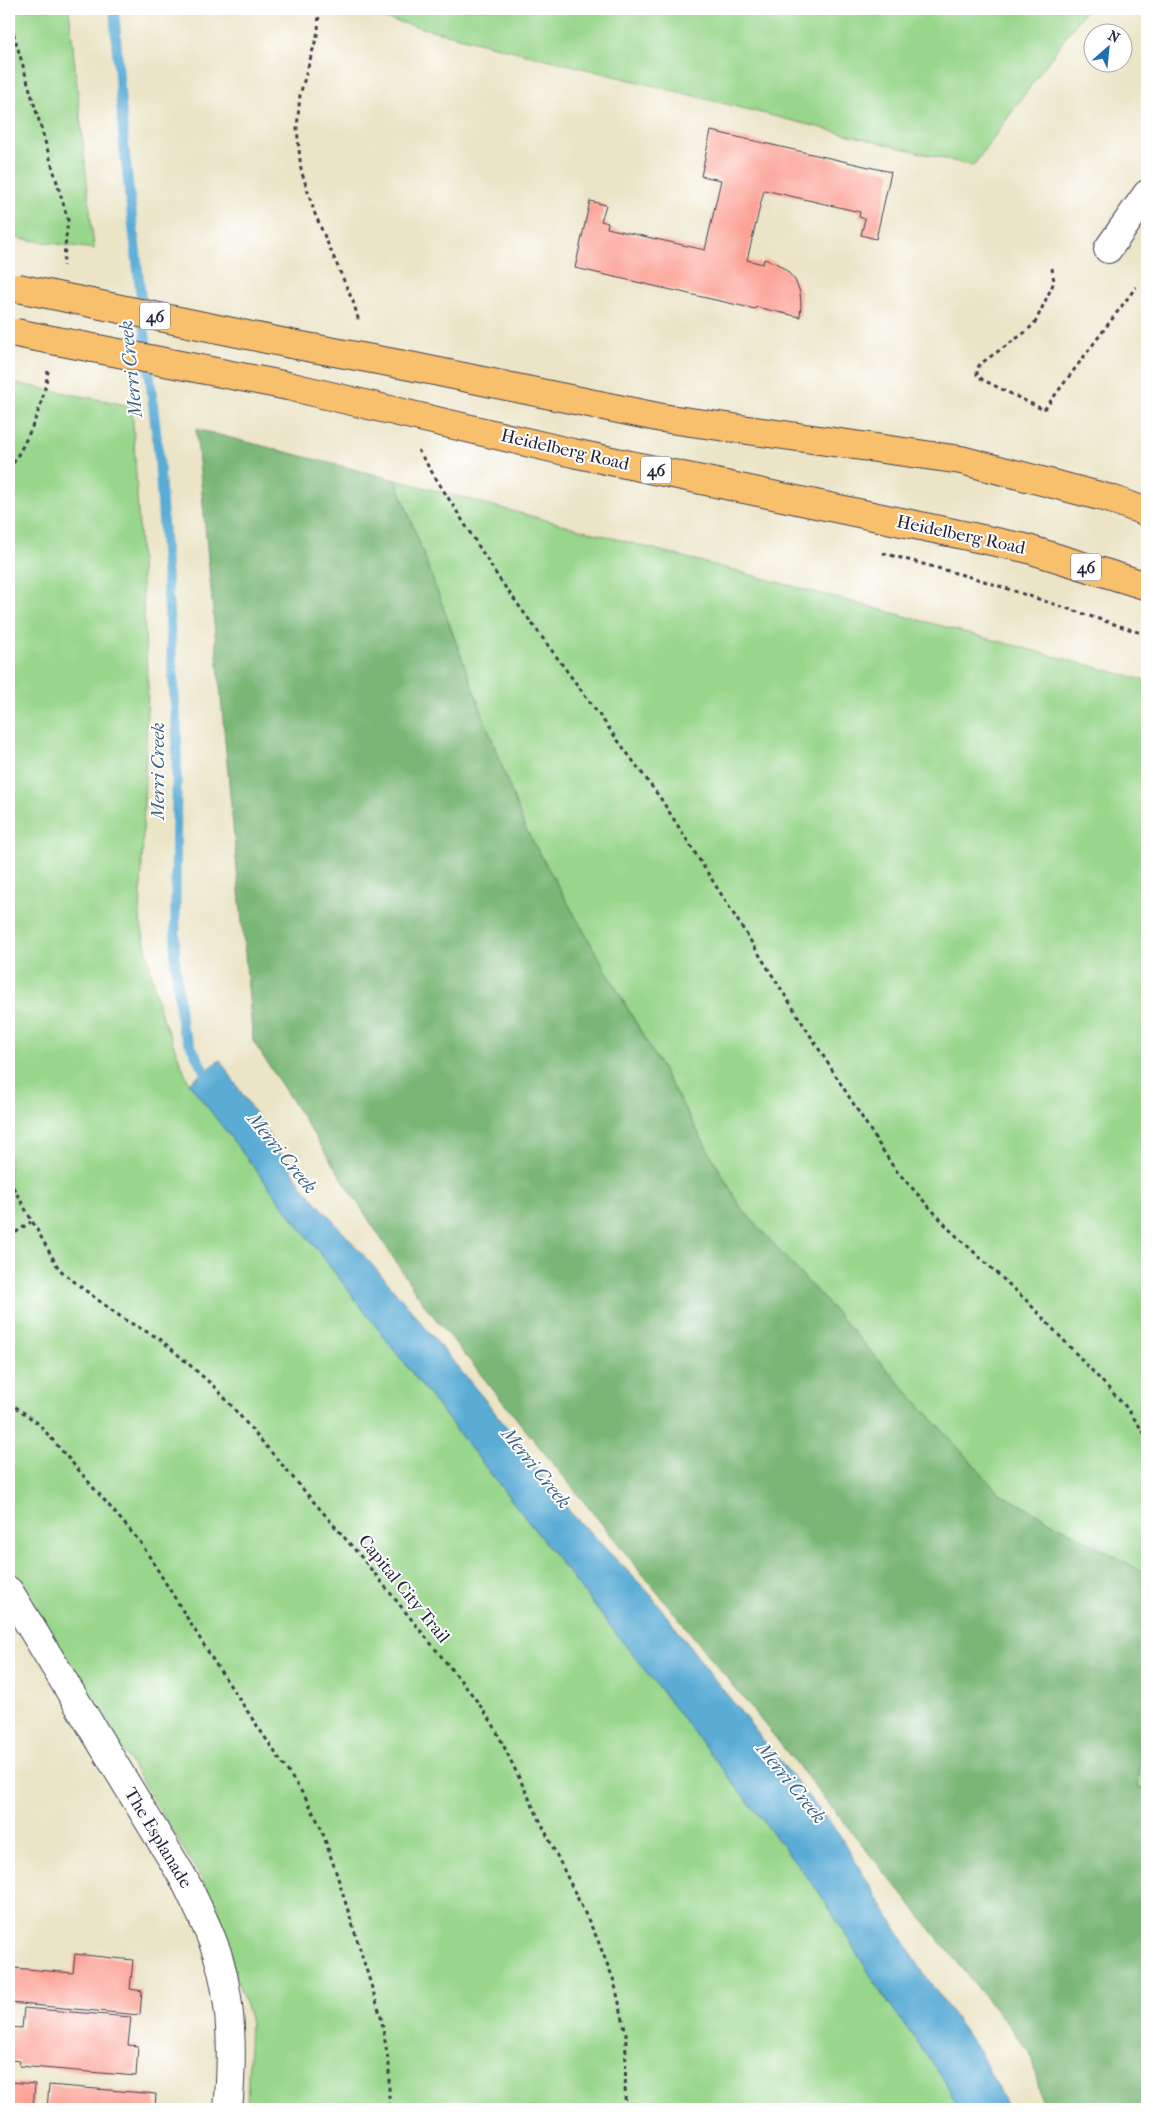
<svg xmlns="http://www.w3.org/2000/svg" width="1156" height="2118" viewBox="0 0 1156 2118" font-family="'IM FELL French Canon',serif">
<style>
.green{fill:#98d68b;stroke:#5d7c63}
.forest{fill:#7ab777;stroke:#4e6c59}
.water{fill:#5aacd5;stroke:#3e6788}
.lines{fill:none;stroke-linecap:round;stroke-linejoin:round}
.stream{stroke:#5aacd5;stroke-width:10}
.building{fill:#fca295}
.street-casing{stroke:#403f50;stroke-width:30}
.primary-casing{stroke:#403f50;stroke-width:30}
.path{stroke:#403f50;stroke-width:3;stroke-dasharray:4 4;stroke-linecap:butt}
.street{stroke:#fff;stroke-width:28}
.primary{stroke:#f8bf6c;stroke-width:28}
.primary-bridge-casing{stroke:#403f50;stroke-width:30;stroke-linecap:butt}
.primary-bridge{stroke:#f8bf6c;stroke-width:28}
.labels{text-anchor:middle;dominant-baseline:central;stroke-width:4;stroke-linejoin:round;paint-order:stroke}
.shield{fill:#fff;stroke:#646476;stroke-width:1}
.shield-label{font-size:16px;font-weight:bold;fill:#22223b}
.street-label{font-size:18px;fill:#22223b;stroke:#fff}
.water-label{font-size:19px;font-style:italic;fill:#3b6080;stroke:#fff}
</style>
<rect width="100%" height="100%" fill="#fff"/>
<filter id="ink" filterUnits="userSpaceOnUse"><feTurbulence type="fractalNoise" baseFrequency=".02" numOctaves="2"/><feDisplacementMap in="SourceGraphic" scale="10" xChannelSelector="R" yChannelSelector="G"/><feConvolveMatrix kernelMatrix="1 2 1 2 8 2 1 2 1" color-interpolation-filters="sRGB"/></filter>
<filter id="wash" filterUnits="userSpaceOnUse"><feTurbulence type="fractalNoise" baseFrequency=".0096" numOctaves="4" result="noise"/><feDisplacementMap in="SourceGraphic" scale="20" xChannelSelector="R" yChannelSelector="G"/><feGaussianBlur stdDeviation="1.12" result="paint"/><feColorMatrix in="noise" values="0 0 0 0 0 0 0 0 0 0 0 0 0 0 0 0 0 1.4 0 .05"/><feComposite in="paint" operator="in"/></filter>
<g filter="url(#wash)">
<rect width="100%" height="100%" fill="#ebe4c6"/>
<!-- green -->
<g class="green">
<path d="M9 9H69L94 249 9 237Z"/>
<path d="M347 9H1086L973 166Z"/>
<path d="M9 382 132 406 148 687 140 920 159 1009 189 1083 418 1381 819 1892 879 1989 944 2080 959 2109H247L250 2018 203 1881 9 1564Z"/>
<path d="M396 480 1147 681V1574L999 1493 741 1208 524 826Z"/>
<path d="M1147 1730V1788H1138L1142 1732Z"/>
</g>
<!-- forest -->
<path class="forest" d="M196 429 396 480 524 826 741 1208 999 1493 1147 1574V1730L1142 1732 1138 1788H1147V2109H1044L1030 2052 422 1302 253 1041Z"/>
<!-- water -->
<path class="water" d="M220 1060 302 1186 389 1284 490 1406 570 1512 650 1594 716 1681 840 1836 922 1971 980 2053 1008 2109H959L944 2080 879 1989 819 1892 418 1381 189 1083Z"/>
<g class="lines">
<!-- stream -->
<path class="stream" d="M114 9 124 146 159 458 177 736 175 959 182 1029 210 1082"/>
</g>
<g id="blocks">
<!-- building -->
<g class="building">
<path d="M711 131 891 172 876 239 861 235 865 219 859 217 860 212 764 190 747 260 763 264 764 259 776 263 786 270 795 280 800 292 801 305 800 317 756 307 755 309 575 268 590 201 606 205 601 221 608 223 607 228 705 250 721 180 701 176Z"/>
<path d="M75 1954 133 1960 130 1989 142 1991 140 2015 10 2003 14 1968 73 1973Z"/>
<path d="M24 2008 131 2017 128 2045 138 2046 136 2076 19 2066 20 2061 9 2060V2027L22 2028Z"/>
<path d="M9 2082 35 2084 33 2109H9Z"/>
<path d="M49 2085 156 2094 155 2109H47Z"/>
</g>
</g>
</g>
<g filter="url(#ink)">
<use href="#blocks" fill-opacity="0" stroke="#403f50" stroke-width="1"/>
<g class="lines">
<!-- street casing -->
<g class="street-casing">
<g id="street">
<path d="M1108 249 1147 194"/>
<path d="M9 1591 184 1879C196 1903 208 1927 217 1953 233 2003 233 2057 228 2109"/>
</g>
</g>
<!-- primary casing -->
<g class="primary-casing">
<g id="primary">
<path d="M291 344 410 366 662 418 961 460 1111 499 1147 512"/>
<path d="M288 386 573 453 1025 548 1147 586"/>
</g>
</g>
<!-- path -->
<g class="path">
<path d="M319 9 318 32 300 95 297 128 301 170 315 214 354 304 359 322"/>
<path d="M9 18 68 220 63 266"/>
<path d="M1052 268 1054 282 1036 321 1027 331 980 364 977 369V375L983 380 1044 410 1136 287"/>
<path d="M418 450 500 580 661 799 894 1168 950 1230 1026 1300 1126 1407 1147 1437"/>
<path d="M9 470C28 439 43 408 48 371"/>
<path d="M883 553 981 580 1147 635"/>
<path d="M9 1180 59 1269 82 1288 125 1320 160 1339 217 1389 362 1558 474 1697 493 1724 596 1936 614 1981 626 2033 625 2109"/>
<path d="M9 1237 31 1222"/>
<path d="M9 1402 39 1424 141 1543 215 1663 307 1800 321 1828 337 1875 381 2017 389 2065V2109"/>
</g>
<!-- street -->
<use href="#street" class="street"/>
<!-- primary -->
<use href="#primary" class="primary"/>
<!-- primary-bridge casing -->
<g class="primary-bridge-casing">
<g id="primary-bridge">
<path d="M18 288 291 344"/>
<path d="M16 333 288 386"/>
</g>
</g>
<!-- primary-bridge -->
<use href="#primary-bridge" class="primary-bridge"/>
</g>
</g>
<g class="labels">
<!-- shield labels -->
<g class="shield">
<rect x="140" y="302.5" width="30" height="27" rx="4"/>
<rect x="641" y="456.5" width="30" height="27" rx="4"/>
<rect x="1071" y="553.5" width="30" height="27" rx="4"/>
</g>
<g class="shield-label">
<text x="155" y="316">46</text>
<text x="656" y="470">46</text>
<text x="1086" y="567">46</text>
</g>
<!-- street labels -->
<g class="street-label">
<text transform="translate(565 450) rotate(13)">Heidelberg Road</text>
<text transform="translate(961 535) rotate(12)">Heidelberg Road</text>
<text transform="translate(404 1589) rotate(51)">Capital City Trail</text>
<text transform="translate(158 1838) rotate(59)">The Esplanade</text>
</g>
<!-- water labels -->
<g class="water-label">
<text transform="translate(131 369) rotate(-96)">Merri Creek</text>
<text transform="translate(158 771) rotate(-90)">Merri Creek</text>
<text transform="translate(282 1153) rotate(51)">Merri Creek</text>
<text transform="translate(536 1468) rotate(51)">Merri Creek</text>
<text transform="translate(791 1783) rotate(51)">Merri Creek</text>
</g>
</g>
<!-- margin -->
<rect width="1156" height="2118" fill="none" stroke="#fff" stroke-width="30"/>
<!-- north arrow -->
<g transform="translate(1108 48) rotate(27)"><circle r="24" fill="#ffffff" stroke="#a7a7b1"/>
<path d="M0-4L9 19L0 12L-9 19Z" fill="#1f6fb2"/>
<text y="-8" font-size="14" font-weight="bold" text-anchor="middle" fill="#22223b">N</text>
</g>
</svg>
